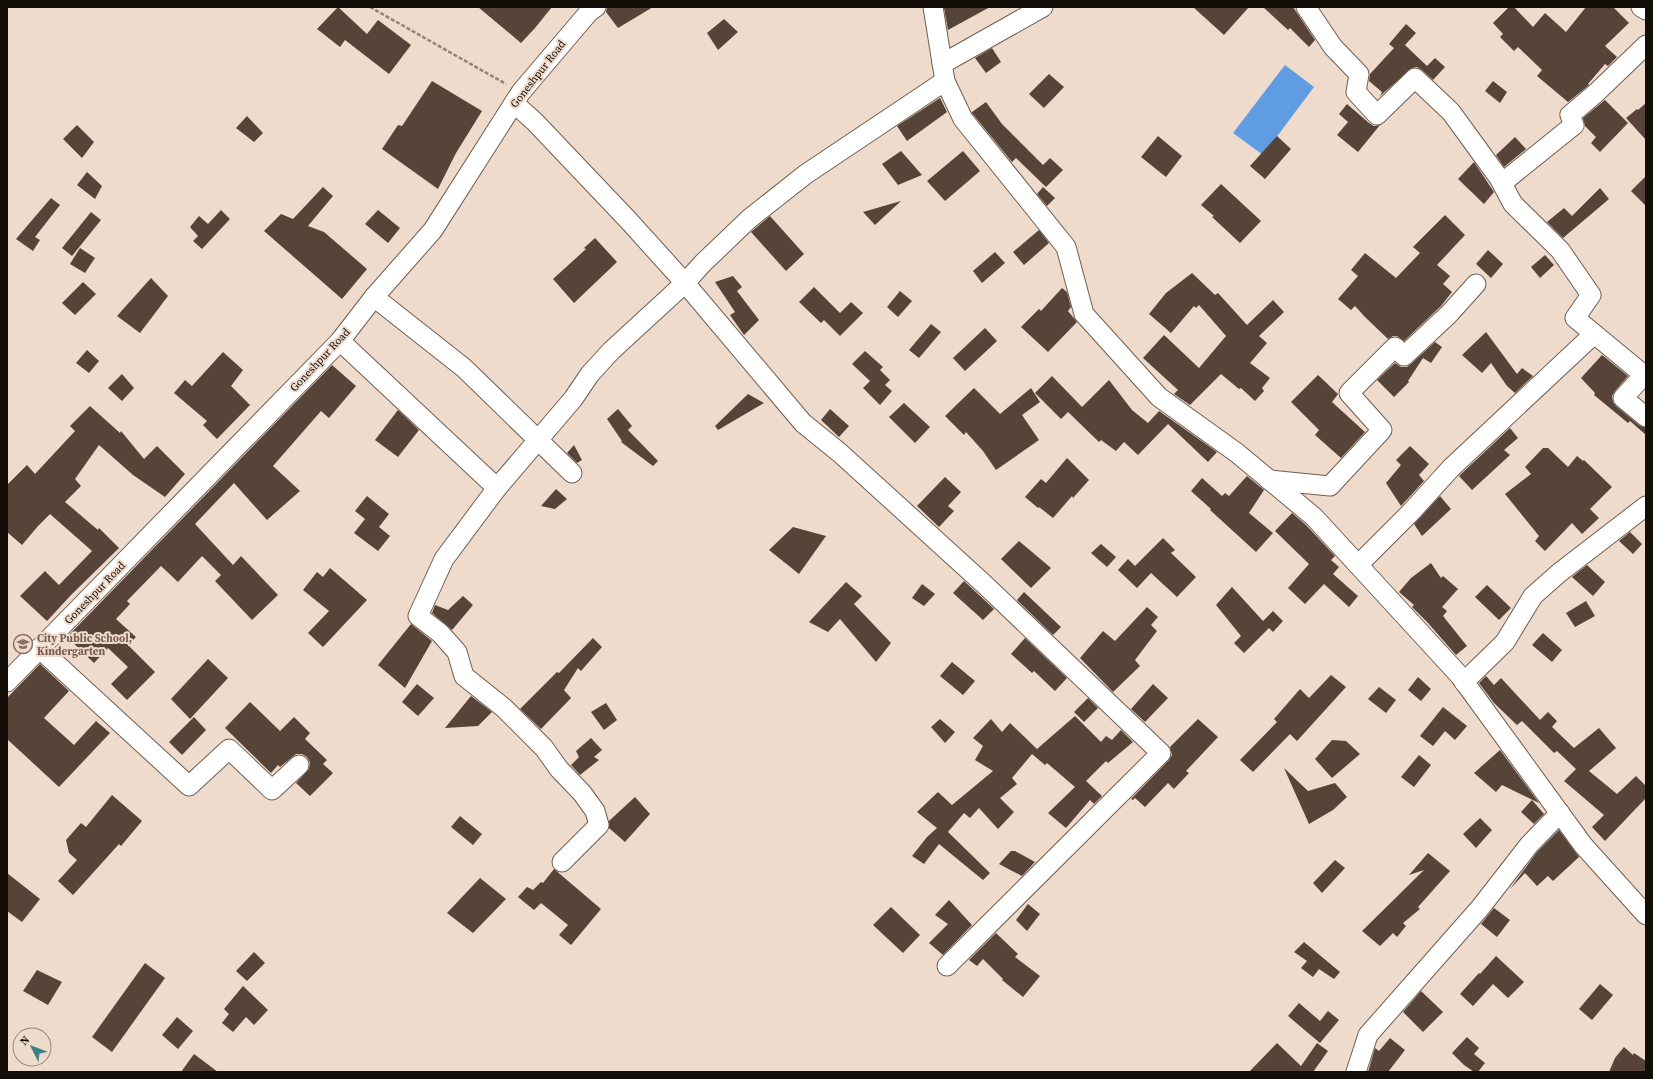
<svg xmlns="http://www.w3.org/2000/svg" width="1653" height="1079" viewBox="0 0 1653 1079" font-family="'Source Serif 4',serif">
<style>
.water{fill:#5f9ce1}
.building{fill:#564439}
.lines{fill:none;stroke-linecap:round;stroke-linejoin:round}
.minor-casing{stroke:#6f5e50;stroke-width:21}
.path{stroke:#908277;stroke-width:2.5;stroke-dasharray:4 2;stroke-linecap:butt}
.minor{stroke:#fff;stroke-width:19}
.labels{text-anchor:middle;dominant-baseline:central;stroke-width:4;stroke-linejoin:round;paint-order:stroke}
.street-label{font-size:11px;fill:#130d08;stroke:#efdbcb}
.education-label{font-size:11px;font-weight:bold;fill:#785e54;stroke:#efdbcb;text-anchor:start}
</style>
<rect width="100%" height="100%" fill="#efdbcb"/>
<!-- water -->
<path class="water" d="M1285 65 1314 87 1263 155 1233 133Z"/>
<!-- building -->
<g class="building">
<path d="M338 7 367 34 378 20 411 45 389 74 345 40 340 47 317 29Z"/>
<path d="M478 7H552L535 28 521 43Z"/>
<path d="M607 7H653L618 28 606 12Z"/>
<path d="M947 7H990L948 30 944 8Z"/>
<path d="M1193 7H1249L1224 35Z"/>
<path d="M1263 7H1293L1315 40 1309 47 1290 28 1288 30Z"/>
<path d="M1509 7H1514L1533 27 1545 13 1566 32 1586 7H1613L1629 23 1605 46 1617 57 1608 66 1605 64 1588 84 1589 85 1568 102 1537 76 1542 70 1518 47 1514 51 1500 37 1503 34 1493 23Z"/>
<path d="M724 19 738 32 718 50 707 33Z"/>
<path d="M1406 24 1416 33 1405 45 1427 66 1435 58 1445 67 1433 80 1422 70 1417 67 1412 68 1380 96 1382 92 1369 81 1370 74 1394 48 1389 44Z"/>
<path d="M992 48 1001 62 986 73 975 58Z"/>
<path d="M1049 74 1064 87 1044 108 1029 94Z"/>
<path d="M432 81 482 111 456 153 438 189 382 149 398 125 402 126Z"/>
<path d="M1493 81 1507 92 1500 103 1485 91Z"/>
<path d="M940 98 947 112 907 141 897 126Z"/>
<path d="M1605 100 1628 123 1600 152 1591 143 1596 137 1585 126 1583 118Z"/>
<path d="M986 102 1002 124 1043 165 1050 158 1063 170 1046 187 1016 158 1012 162 972 113V112Z"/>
<path d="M1646 103V140L1626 118 1637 109 1638 110Z"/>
<path d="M1347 104 1369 123 1374 126 1380 125 1358 152 1337 135 1348 122 1339 114Z"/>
<path d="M247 116 263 133 254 142 236 128Z"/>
<path d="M77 125 94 142 82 158 63 139Z"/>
<path d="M1158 136 1182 156 1166 177 1141 157Z"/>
<path d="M1277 136 1291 149 1265 179 1250 166Z"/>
<path d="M1515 137 1526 149 1504 167 1496 155Z"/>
<path d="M901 151 922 175 898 185 882 164Z"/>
<path d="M963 151 980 171 945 201 927 181Z"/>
<path d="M1474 162 1494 192 1484 204 1458 179Z"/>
<path d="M87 172 102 186 95 199 77 185Z"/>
<path d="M1646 176V206L1631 191Z"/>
<path d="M1221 184 1261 221 1240 243 1212 217 1214 216 1201 205Z"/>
<path d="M323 187 333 196 308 226 324 232 367 269 342 299 264 231 281 214 293 219Z"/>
<path d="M1043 187 1055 198 1047 206 1037 194Z"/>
<path d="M1600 188 1609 199 1563 238 1547 222 1564 208 1572 216Z"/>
<path d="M51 198 60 205 35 237 40 240 33 251 16 239Z"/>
<path d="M901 201 875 225 863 212Z"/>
<path d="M221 210 230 219 202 249 193 241 198 236 190 227 199 216 208 224Z"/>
<path d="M378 210 400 228 388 243 365 224Z"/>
<path d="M91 212 101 220 72 256 62 248Z"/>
<path d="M1445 215 1465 235 1437 265 1450 276 1443 284 1452 292 1441 306 1404 341 1397 336H1393L1388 339 1365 317 1355 306 1351 310 1338 299 1358 276 1351 270 1365 253 1396 278 1420 253 1413 247Z"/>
<path d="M770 216 804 254 786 271 751 232Z"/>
<path d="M1039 230 1049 243 1024 265 1013 252Z"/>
<path d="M595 238 617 262 574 303 553 279 586 249 584 248Z"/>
<path d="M80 248 95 258 85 273 70 264Z"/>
<path d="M1488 250 1503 264 1491 278 1476 264Z"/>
<path d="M995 252 1005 263 982 283 973 271Z"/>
<path d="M1545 255 1554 265 1540 278 1531 267Z"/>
<path d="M1192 273 1215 295 1218 293 1247 325 1273 300 1284 312 1259 336 1267 343 1250 363 1270 378 1262 388 1264 391 1255 401 1241 388 1239 389 1221 374 1190 405 1174 394 1178 390 1143 358 1164 335 1199 368 1226 336 1199 305 1196 308 1194 306 1171 333 1149 314 1166 293Z"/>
<path d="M733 276 742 287 737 291 759 320 744 335 730 315 735 312 715 282Z"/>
<path d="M151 278 168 296 140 333 117 316Z"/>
<path d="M83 282 96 294 75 315 62 303Z"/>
<path d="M814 287 840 313 851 302 863 313 840 336 824 320 821 323 799 302Z"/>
<path d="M1062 288 1067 292 1071 307 1068 311 1077 322 1048 352 1021 327 1039 309 1041 311Z"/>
<path d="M900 291 912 301 898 317 887 307Z"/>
<path d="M931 324 941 332 919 358 909 350Z"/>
<path d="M985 328 997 341 965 371 953 358Z"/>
<path d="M1486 332 1517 374 1522 368 1533 376 1515 393 1507 386 1491 363 1482 373 1462 355Z"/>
<path d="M1435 342 1442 347 1431 363 1423 358 1408 381 1409 382 1394 397 1377 380 1395 363 1401 367H1407L1411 364Z"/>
<path d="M87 350 99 361 89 373 76 363Z"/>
<path d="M865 351 883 367 880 370 890 380 885 385 892 391 880 405 863 388 870 381 852 364Z"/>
<path d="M223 352 243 370 231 386 250 405 217 439 203 425 207 421 174 393 185 380 192 386Z"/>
<path d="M1602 355 1628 376 1615 391 1612 396 1613 402 1616 406 1639 425 1646 428V435L1630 421 1628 423 1594 395 1595 393 1581 378Z"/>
<path d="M332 365 356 386 329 418 321 411 273 466 300 491 267 520 234 483 195 524 233 565 241 556 278 595 252 620 215 581 221 575 202 556 178 582 161 566 127 601 130 604 116 619 136 637 128 645 155 672 127 700 111 684 128 667 108 648 94 663 67 637Z"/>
<path d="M122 374 134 388 122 401 108 388Z"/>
<path d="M1318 375 1338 394 1332 402 1365 432 1341 458 1315 435 1319 430 1291 402Z"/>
<path d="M1052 376 1082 407 1109 380 1132 410 1148 423 1159 411 1217 452 1208 462 1168 424 1138 455 1124 442 1116 451 1101 440 1099 442 1068 412 1061 419 1035 393Z"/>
<path d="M974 388 1000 414 1031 388 1040 402 1022 415 1039 440 996 470 983 451 966 432 964 435 945 416Z"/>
<path d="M748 394 764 403 718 430 715 426Z"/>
<path d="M904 403 930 427 915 443 889 417Z"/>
<path d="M90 406 120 433 121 431 144 459 157 446 185 474 165 497 133 475 99 445 75 479 81 486 65 502 98 530 99 528 119 548 71 595 47 621 20 596 45 571 59 585 92 551 50 514 38 526 22 545 7 532V485L27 465 35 474 75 431 70 426Z"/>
<path d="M618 409 632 426 628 430 658 461 653 466 621 442 622 441 607 419Z"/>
<path d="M830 409 849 426 839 437 821 420Z"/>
<path d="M398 410 419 430 398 457 375 440Z"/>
<path d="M1510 428 1518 438 1504 450 1510 455 1472 490 1459 476Z"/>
<path d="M574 445 582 460 577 463 567 453Z"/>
<path d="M1410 446 1429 464 1419 475 1424 481 1401 506 1386 483 1401 465 1396 460Z"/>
<path d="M1543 448H1548L1568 467 1577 456 1583 461 1584 460 1612 487 1590 509 1599 518 1582 534 1572 523 1545 551 1535 541 1539 536 1505 494 1531 474 1525 467Z"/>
<path d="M1067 458 1089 480 1073 498 1072 496 1053 518 1039 507 1038 508 1025 497 1041 479 1046 483Z"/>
<path d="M1247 476 1264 490 1249 513 1273 533 1256 552 1210 510 1211 509 1191 491 1202 478 1222 496 1225 493 1229 496Z"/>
<path d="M945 477 961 492 948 506 954 511 939 527 917 506Z"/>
<path d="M556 489 567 499 555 509 541 506Z"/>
<path d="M367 496 389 514 379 527 390 536 378 551 354 533 365 519 355 511Z"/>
<path d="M1440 496 1451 509 1422 536 1414 524Z"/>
<path d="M1292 513 1306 525 1335 556 1331 560 1339 567 1333 574 1358 596 1349 607 1324 584 1305 604 1288 588 1309 564 1275 531Z"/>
<path d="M793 527 826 536 799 574 769 550Z"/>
<path d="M1630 532 1642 544 1633 554 1619 541Z"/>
<path d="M1163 538 1175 550 1171 553 1196 577 1177 597 1151 573 1137 588 1118 570 1128 559 1135 566Z"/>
<path d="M1019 541 1051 568 1031 588 1001 559Z"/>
<path d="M1101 544 1116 557 1107 567 1091 553Z"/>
<path d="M1431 563 1441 578 1443 576 1458 589 1442 607 1447 611 1443 616 1467 646 1456 655 1428 623 1412 607 1414 605 1399 592 1411 578Z"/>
<path d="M1587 565 1605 582 1593 596 1572 577Z"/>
<path d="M330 568 367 600 323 647 308 633 329 611 303 590 317 572 323 577Z"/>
<path d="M964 581 994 609 983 620 953 593Z"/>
<path d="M846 582 862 596 854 604 891 643 876 662 840 619 828 632 809 622Z"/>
<path d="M922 584 935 594 924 606 912 598Z"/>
<path d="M1487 585 1511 608 1499 620 1475 597Z"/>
<path d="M1232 587 1263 621 1273 611 1283 621 1273 632 1269 628 1244 653 1234 643 1241 636 1216 605Z"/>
<path d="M1024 592 1061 627 1053 635 1017 600Z"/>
<path d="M463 596 473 605 452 630 432 613 435 605 448 610Z"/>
<path d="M1586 601 1595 616 1575 627 1566 613Z"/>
<path d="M1147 607 1158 617 1151 625 1157 631 1135 660 1140 666 1113 692 1080 658 1103 631 1115 641Z"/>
<path d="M411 624 432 641 405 688 378 665Z"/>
<path d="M1543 633 1562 650 1552 662 1532 645Z"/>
<path d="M593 638 602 647 581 671 578 668 564 690 571 698 541 729 520 709 557 672 559 673Z"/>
<path d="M1025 638 1067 678 1055 691 1034 671 1032 673 1011 654Z"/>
<path d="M208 659 228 678 190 719 171 699Z"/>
<path d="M952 662 975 681 963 695 940 676Z"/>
<path d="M40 664 69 691 44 718 74 745 96 721 110 733 59 787 7 739V698Z"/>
<path d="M1331 675 1346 687 1297 741 1290 734 1253 772 1240 760 1277 722 1274 719 1300 689 1309 698Z"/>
<path d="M1486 676 1494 685 1501 678 1540 720 1548 712 1557 721 1552 727 1574 748 1599 728 1616 748 1589 771 1617 794 1636 776 1646 786V798L1605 841 1592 827 1604 815 1564 781 1576 769 1557 751 1554 753 1522 721 1517 725 1494 703 1479 683Z"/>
<path d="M1418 677 1431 689 1421 701 1408 690Z"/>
<path d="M417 684 434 698 418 716 402 702Z"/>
<path d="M1153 684 1168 698 1145 722 1131 709Z"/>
<path d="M1379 687 1396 700 1386 713 1368 699Z"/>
<path d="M471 696 492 712 478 726 445 728Z"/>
<path d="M1088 698 1098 708 1084 722 1074 712Z"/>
<path d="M250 702 280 731 294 717 310 733 305 739 327 760 323 764 333 773 310 796 296 783 309 769 310 762 307 757 302 754H296L280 767 278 765 271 773 225 728Z"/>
<path d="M606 703 617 720 604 730 591 712Z"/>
<path d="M1443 707 1467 726 1455 740 1445 731 1433 746 1420 736Z"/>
<path d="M1075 716 1101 742 1106 736 1112 740 1121 730 1133 742 1108 763 1106 761 1086 781 1102 796 1094 804 1090 800 1066 828 1048 813 1075 787 1047 763 1045 765 1032 754 1012 778 1017 784 1000 798 1014 812 998 829 979 808 970 818 964 813 948 832 990 873 983 880 939 844 924 864 912 856 927 837 937 828 917 812 938 792 952 805 993 771 975 760 983 746 973 738 991 719 1002 732 1010 723 1037 749Z"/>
<path d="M194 717 206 730 182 755 169 742Z"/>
<path d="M940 719 955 732 945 743 931 727Z"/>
<path d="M1198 719 1218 737 1186 771 1189 773 1174 789 1168 783 1145 807 1135 798 1133 800 1131 799 1169 760 1172 755 1170 747Z"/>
<path d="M591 738 602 750 594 757 599 760 580 775 571 765 579 757 576 751Z"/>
<path d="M1332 740 1346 741 1360 754 1332 778 1315 759Z"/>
<path d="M1500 750 1539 803 1502 785 1496 792 1474 773Z"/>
<path d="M1419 755 1431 765 1414 787 1401 777Z"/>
<path d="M1284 768 1308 791 1335 783 1347 797 1333 810 1309 824Z"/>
<path d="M112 795 142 821 121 846 119 844 73 895 58 881 77 860 69 853 66 840 81 823 86 827Z"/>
<path d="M635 797 650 814 625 842 609 828V821Z"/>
<path d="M1532 800 1544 814 1534 824 1521 812Z"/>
<path d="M460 816 482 834 473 845 451 827Z"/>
<path d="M1480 818 1492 830 1476 848 1463 834Z"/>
<path d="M1559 830 1579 857 1553 881 1548 876 1537 886 1525 873 1510 889 1537 852Z"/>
<path d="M1011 851H1015L1035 862 1022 876 999 864Z"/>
<path d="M1428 853 1450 871 1418 907 1420 909 1403 923 1406 926 1397 937 1393 933 1380 946 1362 931 1424 870 1409 875Z"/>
<path d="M1335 860 1345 868 1322 893 1313 883Z"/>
<path d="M554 869 601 909 571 945 559 935 568 925 541 903 534 910 518 897 527 887 533 890 541 882 543 883Z"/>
<path d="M7 873 40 899 22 922 7 911Z"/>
<path d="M480 878 506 899 473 933 447 913Z"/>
<path d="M949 900 972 925 943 955 929 943 948 924 935 915Z"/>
<path d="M1028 904 1040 914 1027 931 1016 920Z"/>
<path d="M891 907 920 935 903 953 873 925Z"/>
<path d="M1494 908 1510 920 1497 937 1481 924Z"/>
<path d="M996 933 1018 954 1015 957 1040 976 1023 997 1002 980 1003 979 983 959 977 966 969 960Z"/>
<path d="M1304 942 1340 972 1334 979 1319 969 1313 977 1301 968 1307 961 1294 952Z"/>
<path d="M254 952 265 963 247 981 236 971Z"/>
<path d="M1496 956 1524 982 1508 998 1493 984 1473 1006 1460 994 1479 973 1480 974Z"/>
<path d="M145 963 165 978 112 1052 92 1037Z"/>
<path d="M37 970 62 982 48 1005 23 991Z"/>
<path d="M1600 984 1613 995 1592 1020 1579 1009Z"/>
<path d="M243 986 268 1010 254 1025 246 1017 233 1032 222 1023 229 1014 224 1009Z"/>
<path d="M1421 991 1443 1012 1423 1032 1403 1012Z"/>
<path d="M1299 1003 1320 1021 1328 1011 1339 1020 1320 1043 1288 1016Z"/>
<path d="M177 1017 193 1031 178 1049 162 1035Z"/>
<path d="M1467 1037 1479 1048 1474 1054 1485 1063 1478 1072H1474L1464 1065 1452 1053Z"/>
<path d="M1390 1038 1405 1050 1388 1072H1368L1375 1048 1379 1051Z"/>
<path d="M1277 1043 1301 1066 1317 1043 1328 1051 1313 1072H1249Z"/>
<path d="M1624 1047 1633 1055 1634 1053 1646 1061V1072H1609L1615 1058Z"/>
<path d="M194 1054 218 1072H181Z"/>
</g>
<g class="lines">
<!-- minor casing -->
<g class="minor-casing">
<g id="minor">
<path d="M933 7 945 81 963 119 1066 247 1084 314 1159 397 1237 453 1314 517 1460 676 1583 845 1646 915"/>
<path d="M1306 7 1333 47 1359 74 1356 92 1377 115 1415 78 1451 112 1499 178 1513 204 1560 250 1591 295 1575 318 1644 375 1623 398 1646 417"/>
<path d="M1641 7 1646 10"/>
<path d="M942 64 1043 7"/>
<path d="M514 103 535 122 629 221 685 283 803 423 840 453 984 584 1161 753 947 966"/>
<path d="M1502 183 1574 125 1570 115 1596 93 1646 45"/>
<path d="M374 297 464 368 572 473"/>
<path d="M340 341 497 488"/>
<path d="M1269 480 1330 486 1382 430 1349 393 1395 347 1404 356 1449 314 1476 284"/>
<path d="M1358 565 1412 511 1451 468 1594 334"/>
<path d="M39 648 189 786 229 749 272 790 299 765"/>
<path d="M7 682 340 341 374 297 433 230 521 92 589 12 596 7"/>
<path d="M1464 682 1505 642 1533 596 1559 573 1646 506"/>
<path d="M562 862 599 825 595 811 582 793 559 769 544 748 504 708 464 676 457 652 440 633 418 616 444 559 497 488 573 399 590 374 611 351 685 283 703 263 749 219 806 174 945 81"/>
<path d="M1356 1072 1368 1035 1480 908 1529 845 1560 813"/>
</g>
</g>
<!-- path -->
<path class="path" d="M370 7 506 84"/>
<!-- minor -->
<use href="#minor" class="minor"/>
</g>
<!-- icons -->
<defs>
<g id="school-ring" transform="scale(1)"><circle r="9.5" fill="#efdbcb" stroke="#8d6e63" stroke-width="1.5"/><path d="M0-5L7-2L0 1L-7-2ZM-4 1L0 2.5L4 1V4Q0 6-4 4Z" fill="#8d6e63"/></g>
</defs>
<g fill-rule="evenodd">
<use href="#school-ring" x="23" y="644"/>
</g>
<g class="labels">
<!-- street labels -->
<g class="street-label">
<text transform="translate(538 74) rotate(-52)">Goneshpur Road</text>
<text transform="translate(320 360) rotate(-47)">Goneshpur Road</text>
<text transform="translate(95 593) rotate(-46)">Goneshpur Road</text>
</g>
<!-- education labels -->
<g class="education-label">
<text x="37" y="638">City Public School,<tspan x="37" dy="13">Kindergarten</tspan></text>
</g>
</g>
<!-- border -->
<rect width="1653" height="1079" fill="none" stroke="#130d08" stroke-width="16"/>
<!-- north arrow -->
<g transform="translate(32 1047) rotate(312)"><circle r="19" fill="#efdbcb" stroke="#97897d"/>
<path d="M0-3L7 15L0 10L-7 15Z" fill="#3a8384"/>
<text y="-6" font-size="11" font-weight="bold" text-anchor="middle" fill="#130d08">N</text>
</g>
</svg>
